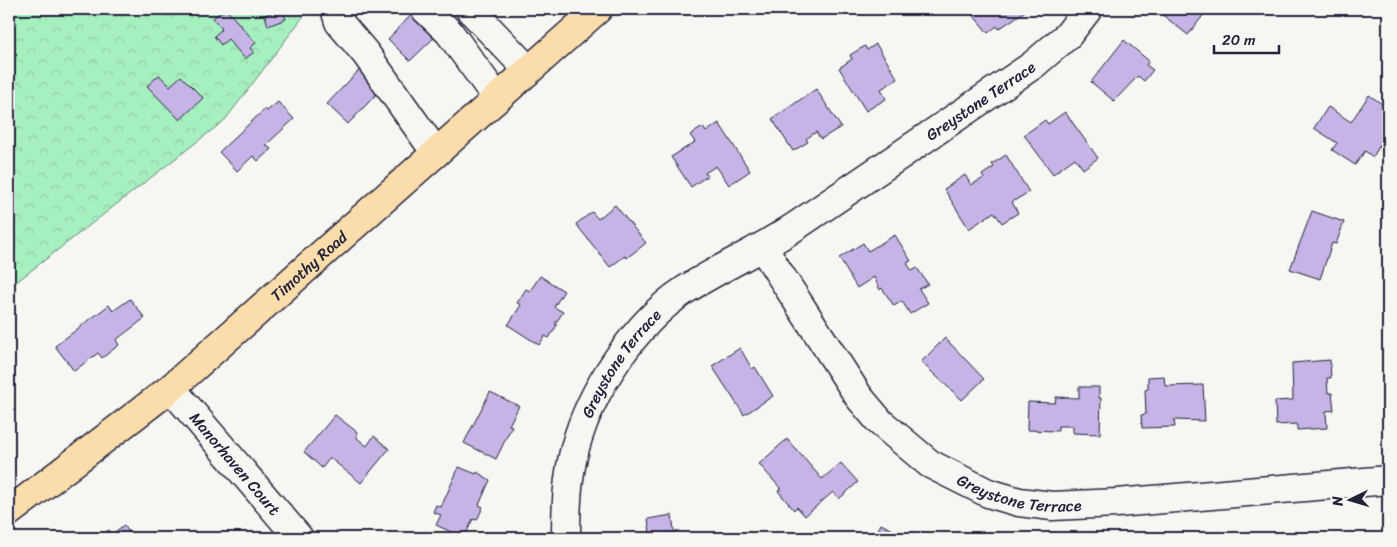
<svg xmlns="http://www.w3.org/2000/svg" width="1397" height="547" viewBox="0 0 1397 547" font-family="Sriracha,sans-serif">
<style>
.forest{fill:url(#forest-crowns);stroke:#64887c}
.building{fill:#c5b4e5;stroke:#22223b}
.lines{fill:none;stroke-linecap:round;stroke-linejoin:round}
.minor-casing{stroke:#22223b;stroke-width:31}
.major-casing{stroke:#22223b;stroke-width:31}
.minor{stroke:#f6f6f2;stroke-width:28}
.major{stroke:#fbddab;stroke-width:28}
.labels{text-anchor:middle;dominant-baseline:central;stroke-width:5;stroke-linejoin:round;paint-order:stroke}
.street-label{font-size:16px;fill:#22223b;stroke:#f6f6f2}
</style>
<defs>
<pattern id="forest-crowns" width="20" height="18" patternUnits="userSpaceOnUse" patternTransform="scale(1.25)"><rect width="20" height="18" fill="#a6efbe"/><path d="M2 6a3 3 0 1 1 6 0M12 15a3 3 0 1 1 6 0" fill="none" stroke="#8fcda4"/></pattern>
</defs>
<rect width="100%" height="100%" fill="#f6f6f2"/>
<filter id="ink" filterUnits="userSpaceOnUse"><feTurbulence type="fractalNoise" baseFrequency=".02" numOctaves="2"/><feDisplacementMap in="SourceGraphic" scale="10" xChannelSelector="R" yChannelSelector="G"/><feConvolveMatrix kernelMatrix="1 2 1 2 8 2 1 2 1" color-interpolation-filters="sRGB"/></filter>
<g filter="url(#ink)">
<!-- forest -->
<path class="forest" d="M9 9H309L225 120 10 287Z"/>
<!-- building -->
<g class="building">
<path d="M226 9 256 43 250 48 254 52 245 59 228 39 221 45 214 36 222 29 213 18Z"/>
<path d="M282 9 286 19 268 26 265 15Z"/>
<path d="M417 9 439 33 410 61 388 39Z"/>
<path d="M968 9H1028L999 29 997 26 988 33Z"/>
<path d="M1155 9H1208L1188 35Z"/>
<path d="M1124 40 1149 61 1146 65 1153 70 1144 81 1138 76 1114 101 1091 82Z"/>
<path d="M876 44 898 79 881 89 886 99 866 111 839 68 852 59 850 55 865 46 867 50Z"/>
<path d="M9 46 17 55 9 64Z"/>
<path d="M365 64 386 84 348 124 327 104Z"/>
<path d="M159 75 170 86 181 76 203 98 180 120 147 86Z"/>
<path d="M816 89 841 127 821 139 816 132 806 139 808 142 793 151 772 119Z"/>
<path d="M1369 95 1388 108V131L1373 157 1365 151 1355 165 1332 150 1337 143 1314 128 1328 107 1351 122Z"/>
<path d="M278 102 294 119 266 145 271 149 258 161 253 156 237 171 219 152 265 109 267 111Z"/>
<path d="M1065 112 1098 158 1083 169 1075 158 1053 174 1024 135 1045 120 1048 124Z"/>
<path d="M719 123 750 171 729 185 716 166 705 173 707 176 691 187 671 157 695 142 690 135 703 127 706 132Z"/>
<path d="M1006 155 1029 192 1012 202 1018 213 1002 223 994 212 969 229 944 189 965 175 971 185 984 178 982 175 994 167 992 164Z"/>
<path d="M615 205 646 243 627 258 625 256 610 267 576 224 592 212 598 219Z"/>
<path d="M1312 211 1344 222 1336 244 1332 243 1320 279 1290 269Z"/>
<path d="M895 235 911 261 907 263 912 271 917 268 928 284 919 289 928 303 910 314 902 301 894 306 882 288 880 290 874 277 857 288 839 258 863 243 868 251Z"/>
<path d="M540 276 564 291 554 307 563 312 555 324 557 325 549 338 545 336 539 345 508 325 521 305 517 303 526 289 530 291Z"/>
<path d="M130 299 145 318 116 340 119 345 102 358 98 353 74 371 55 346 109 305 113 311Z"/>
<path d="M945 338 984 379 962 400 921 362Z"/>
<path d="M740 348 752 369 755 367 773 396 744 415 712 366Z"/>
<path d="M1330 360 1331 378H1327L1328 393H1332L1334 410 1326 411 1327 428 1297 430V424L1276 425 1275 401 1293 400 1292 363Z"/>
<path d="M1164 376 1165 386 1203 385 1205 421 1174 420 1175 427 1142 428 1141 415 1146 414 1145 390 1148 389V377Z"/>
<path d="M1079 387H1099V398H1101L1100 434 1073 433V426H1058V431L1027 430 1028 402 1055 403 1056 397 1079 398Z"/>
<path d="M490 392 519 406 509 425 512 426 496 459 464 443Z"/>
<path d="M335 415 357 432V438L367 446 374 436 389 449 361 483 330 458 322 468 304 452Z"/>
<path d="M787 439 822 479 841 463 858 482 839 499 833 492 805 516 797 507 794 510 778 491 781 489 759 464Z"/>
<path d="M459 467 476 474 477 472 490 480 479 505 483 507 477 520 473 519 464 538 436 525 441 515 433 512 436 505 441 507Z"/>
<path d="M672 515 675 538H651L648 519Z"/>
<path d="M881 524 908 538H874Z"/>
<path d="M124 525 133 538H96L109 530 112 534Z"/>
</g>
<g class="lines">
<!-- minor casing -->
<g class="minor-casing">
<g id="minor">
<path d="M335 9 339 22 366 54 436 153"/>
<path d="M425 9 449 32 497 98"/>
<path d="M470 9 528 70"/>
<path id="s1" d="M763 248 859 397 880 422 930 464 988 493 1019 502 1052 506 1117 503 1388 480"/>
<path id="s2" d="M171 388 299 538"/>
<path id="s3" d="M566 538C566 508 567 478 575 448 590 391 635 323 685 290 721 267 760 250 796 226 875 172 954 118 1033 65L1068 35 1088 9"/>
</g>
</g>
<!-- major casing -->
<g class="major-casing">
<g id="major">
<path id="s4" d="M9 512 171 388 598 9"/>
</g>
</g>
<!-- minor -->
<use href="#minor" class="minor"/>
<!-- major -->
<use href="#major" class="major"/>
</g>
</g>
<g class="labels">
<!-- street labels -->
<g class="street-label">
<text stroke="none"><textPath href="#s3" startOffset="638">Greystone Terrace</textPath></text>
<text stroke="none"><textPath href="#s4" startOffset="388">Timothy Road</textPath></text>
<text stroke="none"><textPath href="#s3" startOffset="188">Greystone Terrace</textPath></text>
<text stroke="none"><textPath href="#s2" startOffset="99">Manorhaven Court</textPath></text>
<text stroke="none"><textPath href="#s1" startOffset="371">Greystone Terrace</textPath></text>
</g>
</g>
<!-- margin -->
<rect width="1397" height="547" fill="none" stroke="#f6f6f2" stroke-width="30"/>
<rect x="15" y="15" width="1367" height="517" fill="none" stroke="#22223b" stroke-width="2" filter="url(#ink)"/>
<!-- north arrow -->
<g transform="translate(1350 500) rotate(265)" stroke="#f6f6f2" stroke-width="4" paint-order="stroke">
<path d="M0-4L9 19L0 12L-9 19Z" fill="#22223b"/>
<text y="-8" font-size="14" font-weight="bold" text-anchor="middle" fill="#22223b">N</text>
</g>
<!-- scale -->
<path d="M1214 45v8h65v-8" fill="none" stroke="#22223b" stroke-width="2.5"/>
<text x="1222" y="45" font-size="15" fill="#22223b" stroke="#f6f6f2" stroke-width="4" paint-order="stroke">20 m</text>
</svg>
